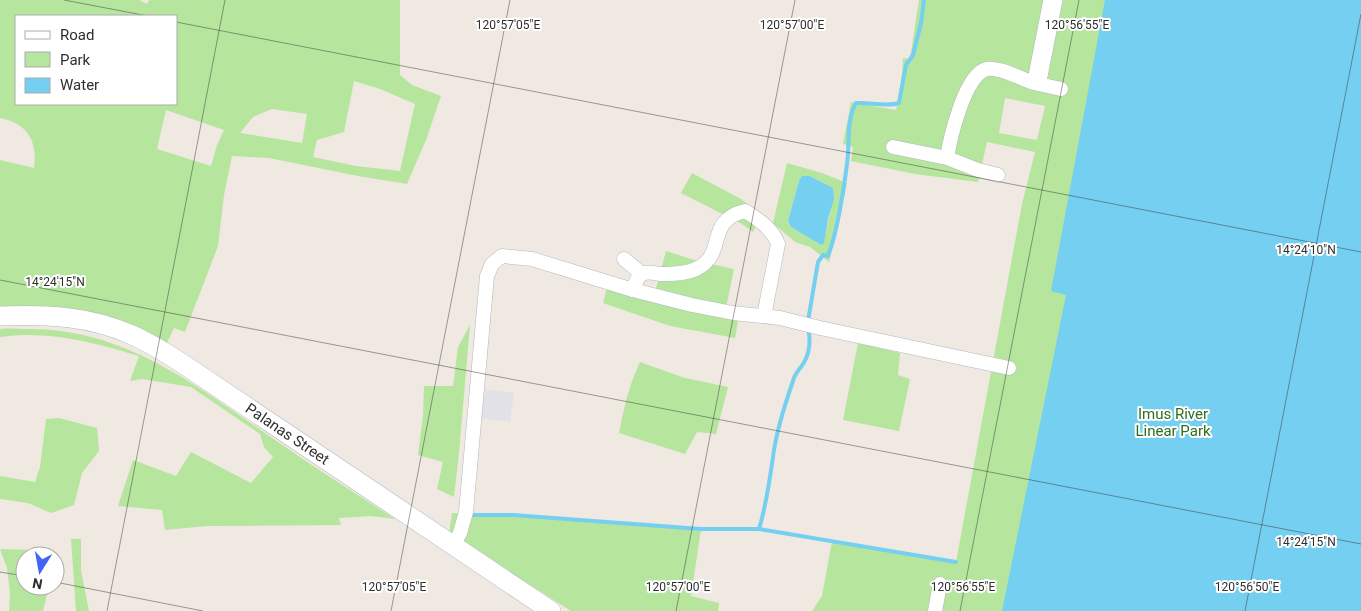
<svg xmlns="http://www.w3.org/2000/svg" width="1361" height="611" viewBox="0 0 1361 611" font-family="Roboto,sans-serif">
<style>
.industrial{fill:#e3e1e8}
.green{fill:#b6e59e;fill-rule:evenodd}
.water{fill:#75cff0}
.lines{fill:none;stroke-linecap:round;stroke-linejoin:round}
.stream{stroke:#75cff0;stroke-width:4}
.street-casing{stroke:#b4b7c1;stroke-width:15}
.secondary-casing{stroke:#b4b7c1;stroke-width:20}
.street{stroke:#fff;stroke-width:14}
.secondary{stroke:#fff;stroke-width:19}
.ticks{fill:none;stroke:#2e2e2e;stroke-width:1;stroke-opacity:0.45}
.labels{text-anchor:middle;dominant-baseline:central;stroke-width:4;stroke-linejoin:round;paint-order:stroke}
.park-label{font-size:15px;fill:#2c6e1b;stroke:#fff}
.street-label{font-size:15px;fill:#2e2e2e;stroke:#fff}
.ticks-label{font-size:12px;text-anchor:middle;fill:#2e2e2e;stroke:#fff;stroke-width:4;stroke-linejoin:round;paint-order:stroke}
</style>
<rect width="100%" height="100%" fill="#efe9e1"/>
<!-- industrial -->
<path class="industrial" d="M485 389 514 393 510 422 481 418Z"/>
<!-- green -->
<g class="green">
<path d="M0 0H139L147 4 149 0H400V75L412 85 441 96 426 140 407 184 358 176 269 158 232 156 224 195 218 246 185 332 174 328 166 345 0 309V160L34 168C38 141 27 123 0 118ZM16 16H176V104H16ZM354 81 380 89 415 104 400 171 356 166 313 157 317 140 344 132ZM272 109 307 114 302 143 240 133 253 117ZM166 110 224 130 217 145 211 166 157 149Z"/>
<path d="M919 0H1361V611H812L822 596 832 541 956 562 1022 204 1035 152 987 142 978 182 915 174 851 161 853 147 843 144 851 102 896 110 902 75 903 58 910 59ZM1005 98 1045 106 1037 140 999 133Z"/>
<path d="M787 163 822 173 847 183 829 262 810 247 795 242 773 223ZM810 176 826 184 831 209 826 231 821 245 791 227 788 221 799 181Z"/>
<path d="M692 173 741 199 761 214 753 232 742 224 681 193Z"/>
<path d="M666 251 697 261 734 269 724 317 738 321 735 338 670 326 603 303 607 288 653 300Z"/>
<path d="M470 325 459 453 454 497 437 489 443 462 418 455 423 415 424 386H453L458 347Z"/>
<path d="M0 329C10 328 20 329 30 329 129 329 203 391 281 444 318 470 357 494 395 519L371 516 339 518 341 525 207 526 165 530 162 510 118 506 133 460 176 476 191 452 251 483 273 457 264 447 260 434 191 387 142 379 130 381 139 356C92 342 49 330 0 337Z"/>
<path d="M858 343 900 353 898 375 910 379 899 431 843 420Z"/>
<path d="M640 362 685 378 728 387 716 434 697 432 685 454 619 433C624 408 629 385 640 362Z"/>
<path d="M59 418 97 428 99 451 82 473 74 505 51 513 28 503 0 499V476L35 482 40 467 46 419Z"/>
<path d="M452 513 513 515 701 529 691 596 719 603 718 611H571L449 533Z"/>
<path d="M71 539H81V570L89 611H76Z"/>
<path d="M0 549 36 550V556H25V586H49L43 611H9L10 593 7 568Z"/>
</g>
<!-- water -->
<g class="water">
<path d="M1105 0H1361V611H1002L1066 295 1051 291Z"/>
<path d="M802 176H810L833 188 834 199 828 219 824 243 821 245 791 227 788 221 799 181Z"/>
</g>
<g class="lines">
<!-- stream -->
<g class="stream">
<path d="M808 321 818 262 823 255 828 256C837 233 844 189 847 164 850 144 846 120 856 103 869 102 887 107 899 103L906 65 913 55 921 23 924 0"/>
<path d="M469 515H513L701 529H759L956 562"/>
<path d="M759 529C767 503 770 477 774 450 778 426 785 404 793 381 794 375 799 370 803 364 810 353 811 341 808 328"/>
</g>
<!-- street casing -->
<g class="street-casing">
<g id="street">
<path d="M893 147 947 158 978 170 998 175"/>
<path d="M947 158C950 139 965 73 987 69 1001 67 1021 79 1034 83 1043 85 1052 87 1061 89"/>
<path d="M624 259 642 274"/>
<path d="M633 290C635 284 637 277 642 274 649 270 658 275 665 274 675 274 687 273 696 269 728 254 704 221 745 211 758 219 773 229 778 244L764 316"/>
<path d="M453 546 460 533 466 512 487 276 492 264 502 256 532 259 633 290 692 305 733 313 780 318 820 328 1009 368"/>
<path d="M935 611 940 584"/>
</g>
</g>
<!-- secondary casing -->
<g class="secondary-casing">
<g id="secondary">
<path d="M1038 76 1053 0"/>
<path id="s1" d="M0 316C45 314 90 316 132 335 152 344 171 356 189 368L551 611"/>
</g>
</g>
<!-- street -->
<use href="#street" class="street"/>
<!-- secondary -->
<use href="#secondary" class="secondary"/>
</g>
<!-- ticks -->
<path class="ticks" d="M64 0 148 16M176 22 1361 252M0 280 1361 544M0 572 25 576M55 582 203 611M107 611 225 0M391 611 510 0M676 611 795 0M960 611 1079 0M1245 611 1361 14"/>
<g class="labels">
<!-- park labels -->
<g class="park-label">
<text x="1173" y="414">Imus River<tspan x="1173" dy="17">Linear Park</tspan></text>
</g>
<!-- street labels -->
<g class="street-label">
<text stroke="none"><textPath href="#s1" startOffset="319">Palanas Street</textPath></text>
</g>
</g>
<g class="ticks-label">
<text x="508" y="29">120°57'05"E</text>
<text x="792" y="29">120°57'00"E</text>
<text x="1077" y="29">120°56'55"E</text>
<text x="1306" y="254">14°24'10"N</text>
<text x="55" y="286">14°24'15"N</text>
<text x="1306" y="546">14°24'15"N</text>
<text x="394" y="591">120°57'05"E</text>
<text x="678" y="591">120°57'00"E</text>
<text x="963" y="591">120°56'55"E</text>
<text x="1247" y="591">120°56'50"E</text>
</g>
<!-- legend -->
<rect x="15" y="15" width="162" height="90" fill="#ffffff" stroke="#ababab"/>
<rect x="25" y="31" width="25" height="8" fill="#ffffff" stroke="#ababab"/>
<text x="60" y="40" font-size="15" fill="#2e2e2e">Road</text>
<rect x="25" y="52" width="25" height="15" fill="#b6e59e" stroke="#ababab"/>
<text x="60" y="65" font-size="15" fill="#2e2e2e">Park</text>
<rect x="25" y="78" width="25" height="15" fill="#75cff0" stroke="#ababab"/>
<text x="60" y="90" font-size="15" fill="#2e2e2e">Water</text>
<!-- north arrow -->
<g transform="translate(40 571) rotate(191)"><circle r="24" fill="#ffffff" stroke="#ababab"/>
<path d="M0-4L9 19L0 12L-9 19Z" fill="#4264fb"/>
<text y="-8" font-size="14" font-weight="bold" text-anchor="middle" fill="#2e2e2e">N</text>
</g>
</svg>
